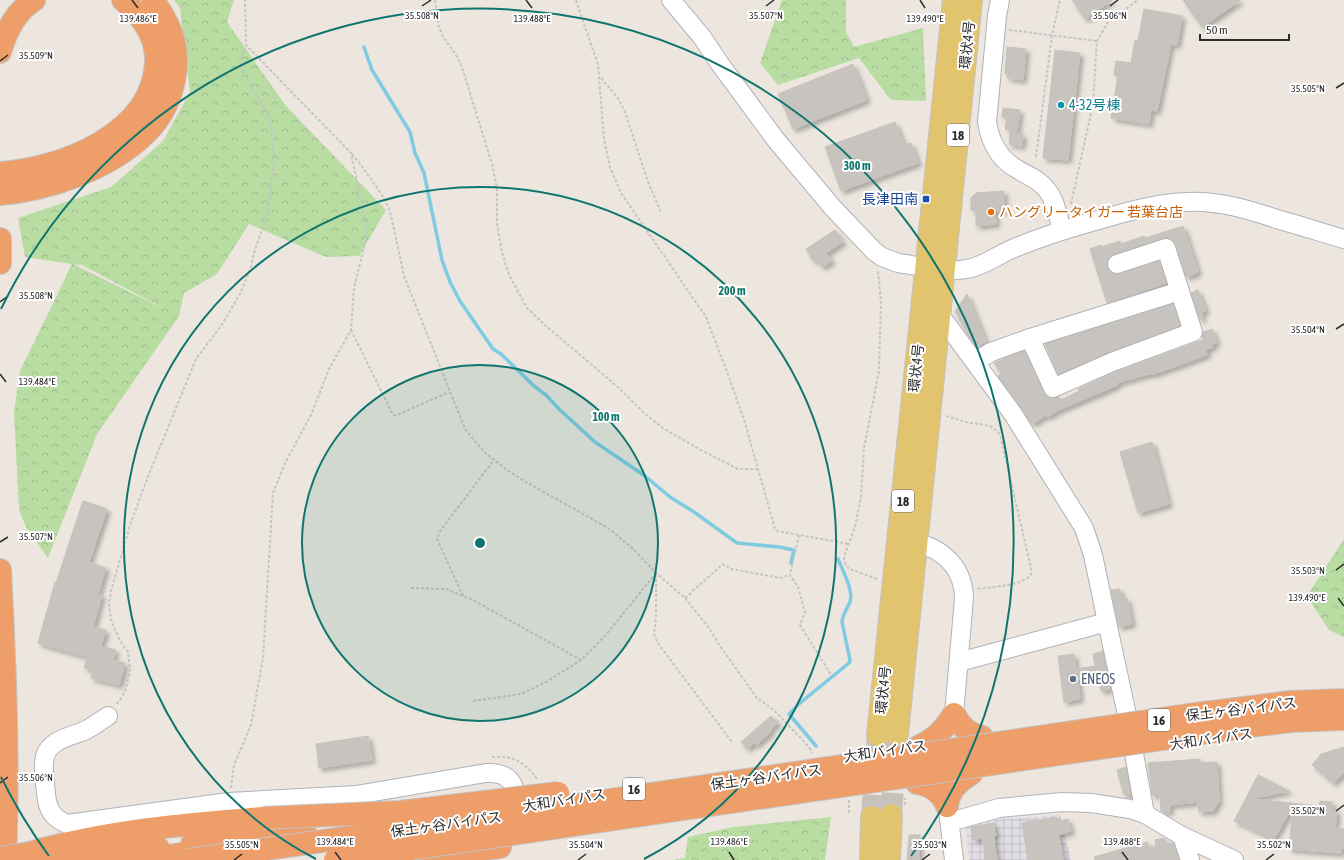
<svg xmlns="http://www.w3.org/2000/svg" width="1344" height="860" viewBox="0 0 1344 860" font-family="'Asap Condensed','Noto Sans JP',sans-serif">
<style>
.industrial{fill:url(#industrial-grid)}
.forest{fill:url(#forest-crowns);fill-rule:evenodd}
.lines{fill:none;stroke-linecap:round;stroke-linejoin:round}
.stream{stroke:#7ecbe2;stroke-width:3.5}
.building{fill:#c7c3bf;stroke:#c7c2b9;filter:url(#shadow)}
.major-tunnel{stroke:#c6c1bb;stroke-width:22;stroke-dasharray:22 11;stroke-linecap:butt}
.minor-casing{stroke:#b0b2ba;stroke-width:20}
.major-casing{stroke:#c4c4c4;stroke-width:24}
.highway-casing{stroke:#c4c4c4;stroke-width:24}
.path{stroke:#c4c4c4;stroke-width:2;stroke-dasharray:3 2;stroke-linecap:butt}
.minor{stroke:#fff;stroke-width:18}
.major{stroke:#e2c36e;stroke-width:22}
.highway{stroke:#ee9e69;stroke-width:22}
.highway-bridge-casing{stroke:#c4c4c4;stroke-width:24;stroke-linecap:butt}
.highway-bridge{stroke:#ee9e69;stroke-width:22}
.ticks{fill:none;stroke:#2c2c2c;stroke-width:1.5}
.ring{fill:none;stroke:#0f766e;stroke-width:2}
.culture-dot{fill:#0f9aa8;stroke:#fff;stroke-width:1.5}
.transit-dot{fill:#1a4fb4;stroke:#fff;stroke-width:1.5}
.food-dot{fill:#e8710a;stroke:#fff;stroke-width:1.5}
.service-dot{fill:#5c6f8a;stroke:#fff;stroke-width:1.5}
.labels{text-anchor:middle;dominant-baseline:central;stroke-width:4;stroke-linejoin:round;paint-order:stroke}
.shield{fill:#fff;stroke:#6b6b6b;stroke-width:1}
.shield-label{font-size:13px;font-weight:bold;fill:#2c2c2c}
.street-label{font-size:14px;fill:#2c2c2c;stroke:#fff}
.culture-label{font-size:14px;fill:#0d838f;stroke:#fff;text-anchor:start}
.transit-label{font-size:14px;fill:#164399;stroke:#fff;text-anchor:end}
.food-label{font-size:14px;fill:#c56008;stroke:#fff;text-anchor:start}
.service-label{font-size:14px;fill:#4e5e75;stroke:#fff;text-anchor:start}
.ticks-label{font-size:10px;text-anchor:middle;fill:#2c2c2c;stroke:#fff;stroke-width:4;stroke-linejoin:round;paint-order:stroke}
.centre{fill:#0f766e;stroke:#fff;stroke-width:2}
.ring-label{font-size:12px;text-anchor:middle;font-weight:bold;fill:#0f766e;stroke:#fff;stroke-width:4;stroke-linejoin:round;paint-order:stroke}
</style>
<defs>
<pattern id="industrial-grid" width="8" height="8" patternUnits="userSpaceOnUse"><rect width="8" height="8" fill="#e1dfe5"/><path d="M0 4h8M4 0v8" fill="none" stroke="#c1c0c5"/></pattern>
<pattern id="forest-crowns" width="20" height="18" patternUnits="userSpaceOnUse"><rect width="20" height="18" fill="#b8dca2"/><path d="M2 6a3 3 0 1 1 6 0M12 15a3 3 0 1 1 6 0" fill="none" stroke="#9ebd8c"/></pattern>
<filter id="shadow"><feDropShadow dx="3.5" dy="3.5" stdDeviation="2" flood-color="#0004"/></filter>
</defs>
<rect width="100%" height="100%" fill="#ece6df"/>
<!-- industrial -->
<path class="industrial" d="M1060 815 1071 860H969L965 826 1001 819Z"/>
<!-- forest -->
<g class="forest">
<path d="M174 0H234L227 22 286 106 386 210 359 256 326 257 249 224 217 274 184 293 179 316 97 434 48 558 26 527 19 510 14 413 20 371 72 264 25 257 18 218 111 187 163 141 190 92 180 8ZM73 264 82 265 161 307H160Z"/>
<path d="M782 0H846V32L854 47 923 28 926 101 891 100 859 58 778 85 760 63Z"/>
<path d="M1344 539V637L1329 630 1307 596Z"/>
<path d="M831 817 825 860H673L685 858 688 837 733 827Z"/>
</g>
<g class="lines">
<!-- stream -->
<g class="stream">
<path d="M364 47 372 70 410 132 415 153 424 173 442 260 450 282 460 301 493 349 501 354 534 386 546 395 560 410 595 442 645 476 670 497 694 512 737 543 779 547 794 550 791 563"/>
<path d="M816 746 789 714 800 703 849 663 850 660 842 622C843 614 847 609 850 602 854 591 842 569 838 559"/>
</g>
</g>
<!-- building -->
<g class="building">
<path d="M1072 0H1112L1085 19Z"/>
<path d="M1183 0H1241L1202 27Z"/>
<path d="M1144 9 1182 16 1177 45 1171 44 1157 111 1151 110 1149 124 1111 118 1118 76 1114 75 1116 61 1131 63 1135 40 1138 41Z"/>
<path d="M1007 47 1026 49 1023 80 1007 78 1008 74H1005Z"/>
<path d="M1055 50 1080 53 1068 160 1043 158Z"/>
<path d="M853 64 867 100 793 129 778 94Z"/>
<path d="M1003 108 1020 110 1017 131 1005 129 1007 118 1002 117Z"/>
<path d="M895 122 904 145 911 143 918 163 841 191 825 147Z"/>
<path d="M1010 133 1023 134 1022 146 1009 144Z"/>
<path d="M1004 191V211H995L996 224 976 226V210H971V198L976 193Z"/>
<path d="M1183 226 1198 271 1197 273 1186 277 1176 245 1173 241 1169 238H1163L1114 254 1109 257 1107 262V268L1110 272 1115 274H1120L1159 261 1166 283 1107 303 1090 249 1101 245V247L1120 241 1121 244 1144 236 1145 238Z"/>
<path d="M835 230 843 242 826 253 832 261 822 267 816 259 813 261 806 249Z"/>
<path d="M1198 290 1206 311 1201 312 1203 318 1200 320 1191 293Z"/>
<path d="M967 294 986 342 977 346 974 340 972 341 966 332 955 311Z"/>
<path d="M1173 304 1180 326 1118 349 1103 353 1104 354 1066 370V371L1058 374 1045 344Z"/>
<path d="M1212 329 1217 343 1212 344 1213 347 1206 350 1207 355 1154 374H1149L1117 383 1118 385 1059 410 1047 417 1046 415 1034 423 1033 422 1031 423 998 376 1001 374 994 363 1024 351 1044 393 1047 396 1052 399 1059 397 1061 400 1079 391 1078 389 1116 372 1203 340 1202 336 1203 332Z"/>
<path d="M1152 442 1169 504 1138 513 1120 452Z"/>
<path d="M83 501 107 509 89 562 106 568 98 594 102 595 93 627 106 630 101 646 116 650 113 660 125 663 119 685 91 678 93 670 84 668 87 657 38 643 55 582 56 583Z"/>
<path d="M1120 589 1121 600 1127 598 1132 624 1119 627 1111 590Z"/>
<path d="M1103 651 1111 689 1101 691 1098 676 1078 679 1080 699 1064 702 1058 656 1074 654 1076 669 1095 666 1093 654Z"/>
<path d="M771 716 778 723 770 730 771 732 756 745 754 743 747 749 741 742Z"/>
<path d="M368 736 372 760 319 768 316 744Z"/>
<path d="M1344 747V773L1333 783 1312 765 1321 754Z"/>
<path d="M1200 759V763L1217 762 1219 801 1213 811 1199 812 1198 802 1170 805V812L1161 811 1160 795H1152L1148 763Z"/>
<path d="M1126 767 1131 794 1124 795 1117 770Z"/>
<path d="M1258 775 1289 791 1251 799 1319 806 1320 801 1332 802V810L1337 811 1335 828 1344 829V848H1342L1341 853 1289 849 1293 806 1274 839 1234 821Z"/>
<path d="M1056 817 1057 822 1068 819 1071 831 1059 835 1063 860H1028L1022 823Z"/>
<path d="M994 823 996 836H994L997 860H985L983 838 973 840 971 827Z"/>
<path d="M909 835H920L919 860H907Z"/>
<path d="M1164 838 1167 844 1173 843 1179 860H1095L1094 857 1147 842 1149 848 1156 846 1155 840Z"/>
</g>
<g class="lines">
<!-- major-tunnel -->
<g class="major-tunnel">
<path d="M891 815 897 734"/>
<path d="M872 817 878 735"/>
</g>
<!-- minor casing -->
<g class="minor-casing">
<g id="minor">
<path d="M671 0 702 37 720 64 776 140 833 208 874 251 882 257 898 263C920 266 945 273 967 269 985 266 1000 253 1017 247 1046 235 1076 226 1106 218 1132 210 1158 203 1186 202 1218 200 1250 210 1280 220 1302 226 1323 233 1344 239"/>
<path d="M1000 0 997 16 987 122C990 141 999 159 1017 169 1028 176 1039 179 1047 190 1056 201 1058 217 1062 230"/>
<path d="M940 315 1013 414 1084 528 1093 555 1107 622 1127 715 1145 814"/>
<path d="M1030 338 1053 388 1112 362 1193 332 1166 248 1117 264"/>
<path d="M975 362 991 352 1030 338 1180 291"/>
<path d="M903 540C936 544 963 562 964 598L954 714"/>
<path d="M959 662 1107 622"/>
<path d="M108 716C102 720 95 725 88 729 73 737 51 738 45 756 42 768 45 782 46 793 47 808 52 818 67 824L229 802 356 795 486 773C512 772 514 784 519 807"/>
<path d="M948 810 954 860"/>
<path d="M950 822 999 808 1062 802 1091 803 1130 809 1145 814 1182 836 1234 860"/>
<path d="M1182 836 1190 860"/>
</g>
</g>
<!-- major casing -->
<g class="major-casing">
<g id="major">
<path d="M897 734 971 0"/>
<path d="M878 735 954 0"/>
<path d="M871 860 872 817"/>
<path d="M889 860 891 815"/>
</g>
</g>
<!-- highway casing -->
<g class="highway-casing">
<g id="highway">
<path d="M0 52C6 31 15 12 34 0"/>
<path d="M0 173C61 169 153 134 156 62 157 37 142 16 123 0"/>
<path d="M0 194C48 190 109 169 144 135 170 111 182 72 173 38 169 24 161 12 153 0"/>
<path d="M0 239V263"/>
<path d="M0 570C5 666 9 763 5 860"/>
<path d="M918 747C936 738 943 731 954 714 961 727 968 733 982 737"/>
<path d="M917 783C930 785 942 793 947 806"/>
<path d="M947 806C949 790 958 782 971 774"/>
<path d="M192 844 237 838 307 836"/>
<path d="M30 853C106 831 185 824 263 818"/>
<path d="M56 860 158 848"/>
<path d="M141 860 209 850"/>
<path d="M415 860 500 847"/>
</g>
</g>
<!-- path -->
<g class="path">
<path d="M435 0 438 24 443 37 454 52 461 64 492 164 497 189V224L502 252 509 275 527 308 545 325 621 390 644 413 663 428 699 449 738 469H758"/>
<path d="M576 0 598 65 604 139 610 167 621 193 706 317 729 377 745 423 775 529 777 531 849 544"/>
<path d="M1009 30 1097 41"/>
<path d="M601 78 618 98 625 112 648 182 661 212"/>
<path d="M352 154 358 161 382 195 390 211 404 276 457 409 465 429 484 452 507 470 526 482 608 528 631 547 656 573 685 598 709 628 720 646 757 698 775 711 809 747 812 753"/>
<path d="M1036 157 1052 35 1060 0"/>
<path d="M1071 204 1093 104 1097 41 1108 22 1138 0"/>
<path d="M351 330 393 415H397L449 392"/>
<path d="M946 416 966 422 990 426 997 431 1000 435 1031 568V574C1024 586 990 587 977 589"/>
<path d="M799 535 790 575 798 587 805 612 800 625 831 675"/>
<path d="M656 574V619L654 634 657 642 732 742"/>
<path d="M877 579 850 569 846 566 844 560 845 554 855 527 861 497 864 448 879 371 881 302 878 271"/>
<path d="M411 588 446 589 471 599 581 660"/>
<path d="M463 596 437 539 440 531 494 460"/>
<path d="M685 598 723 564 731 569 781 578 789 575"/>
<path d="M473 701 521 694 546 682 581 660 605 636 656 573"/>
<path d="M117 704 125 692 130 671 128 652 120 641 111 620 109 605 111 591 130 525 149 474 196 359 221 326 240 294 250 270 254 253 268 211 274 159 272 132 268 113 253 89 244 73 239 61 246 45"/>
<path d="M492 757C512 755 525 762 537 779"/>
<path d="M231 788 234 765 251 725 263 658 273 493 285 463 311 415 329 369 351 330 354 288 366 239V223L351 153 246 45 245 0"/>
<path d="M849 800V815"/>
<path d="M905 805V798"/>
</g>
<!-- minor -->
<use href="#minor" class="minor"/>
<!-- major -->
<use href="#major" class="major"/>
<!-- highway -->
<use href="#highway" class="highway"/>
<!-- highway-bridge casing -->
<g class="highway-bridge-casing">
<g id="highway-bridge">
<path d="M263 818 400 812 558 793"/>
<path d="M0 858 30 853"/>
<path d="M189 860 611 800 1195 714 1290 702 1344 700"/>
<path d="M335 860 1251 726 1291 721 1344 719"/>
</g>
</g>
<!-- highway-bridge -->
<use href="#highway-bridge" class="highway-bridge"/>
</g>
<!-- ticks -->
<path class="ticks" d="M132 0 138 8M526 0 532 8M920 0 925 8M422 6 431 0M766 6 774 0M1110 6 1118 0M0 61 8 55M1336 88 1344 83M0 302 8 296M1336 329 1344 324M0 374 6 382M0 542 8 537M1336 570 1344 564M1338 598 1344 606M0 783 8 777M1336 811 1344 805M335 852 341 860M729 852 734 860M1122 852 1128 860M234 860 242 854M578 860 586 854M922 860 930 854M1266 860 1274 854"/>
<!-- distance rings -->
<circle cx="480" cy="543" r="178" fill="#0f766e" fill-opacity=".12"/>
<g class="ring">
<circle cx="480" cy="543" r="178"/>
<path d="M316 859A356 356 0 1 1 644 859"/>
<path d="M49 856A533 533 0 0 1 1 777M1 309A533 533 0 1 1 911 856"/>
</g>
<!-- markers -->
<circle class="culture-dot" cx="1061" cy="105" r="4"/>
<rect class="transit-dot" x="922" y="195" width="8" height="8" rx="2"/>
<circle class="food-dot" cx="991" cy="212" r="4"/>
<circle class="service-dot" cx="1073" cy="679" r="4"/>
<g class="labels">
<!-- shield labels -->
<g class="shield">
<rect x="947" y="124" width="22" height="22" rx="3"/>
<rect x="892" y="490" width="22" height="22" rx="3"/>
<rect x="1148" y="709" width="22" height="22" rx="3"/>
<rect x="623" y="778" width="22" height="22" rx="3"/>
</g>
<g class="shield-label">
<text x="958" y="135">18</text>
<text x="903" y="501">18</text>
<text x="1159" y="720">16</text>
<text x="634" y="789">16</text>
</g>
<!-- street labels -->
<g class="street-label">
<text transform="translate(967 45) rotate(-84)">環状4号</text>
<text transform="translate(916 368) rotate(-84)">環状4号</text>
<text transform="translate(883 690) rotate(-84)">環状4号</text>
<text transform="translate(1241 709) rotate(-7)">保土ヶ谷バイパス</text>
<text transform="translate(1211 739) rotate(-8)">大和バイパス</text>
<text transform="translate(885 751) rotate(-8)">大和バイパス</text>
<text transform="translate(766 777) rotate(-8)">保土ヶ谷バイパス</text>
<text transform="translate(564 800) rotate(-9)">大和バイパス</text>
<text transform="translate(446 824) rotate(-8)">保土ヶ谷バイパス</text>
</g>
<!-- culture labels -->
<g class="culture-label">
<text x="1069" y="105">4-32号棟</text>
</g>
<!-- transit labels -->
<g class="transit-label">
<text x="918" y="199">長津田南</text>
</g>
<!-- food labels -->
<g class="food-label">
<text x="999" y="212">ハングリータイガー 若葉台店</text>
</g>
<!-- service labels -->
<g class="service-label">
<text x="1081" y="679">ENEOS</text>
</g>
</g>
<g class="ticks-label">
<text x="766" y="19">35.507°N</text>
<text x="1110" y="19">35.506°N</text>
<text x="422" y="19">35.508°N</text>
<text x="138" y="22">139.486°E</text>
<text x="532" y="22">139.488°E</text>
<text x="925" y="22">139.490°E</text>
<text x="36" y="59">35.509°N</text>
<text x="1308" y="92">35.505°N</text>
<text x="36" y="299">35.508°N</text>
<text x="1308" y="333">35.504°N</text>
<text x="37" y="385">139.484°E</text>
<text x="36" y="540">35.507°N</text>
<text x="1308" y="574">35.503°N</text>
<text x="1307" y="601">139.490°E</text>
<text x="36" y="781">35.506°N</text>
<text x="1308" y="814">35.502°N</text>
<text x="335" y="845">139.484°E</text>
<text x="729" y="845">139.486°E</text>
<text x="1122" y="845">139.488°E</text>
<text x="242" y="848">35.505°N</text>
<text x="586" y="848">35.504°N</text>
<text x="930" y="848">35.503°N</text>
<text x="1274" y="848">35.502°N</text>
</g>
<circle cx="480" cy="543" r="6" class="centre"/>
<g class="ring-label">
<text x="857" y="170">300 m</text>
<text x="732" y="295">200 m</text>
<text x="606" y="421">100 m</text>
</g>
<!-- scale -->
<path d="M1200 34v6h89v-6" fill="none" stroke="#2c2c2c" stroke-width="2"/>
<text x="1206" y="34" font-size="12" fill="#2c2c2c" stroke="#ffffff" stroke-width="3" paint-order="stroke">50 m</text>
</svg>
